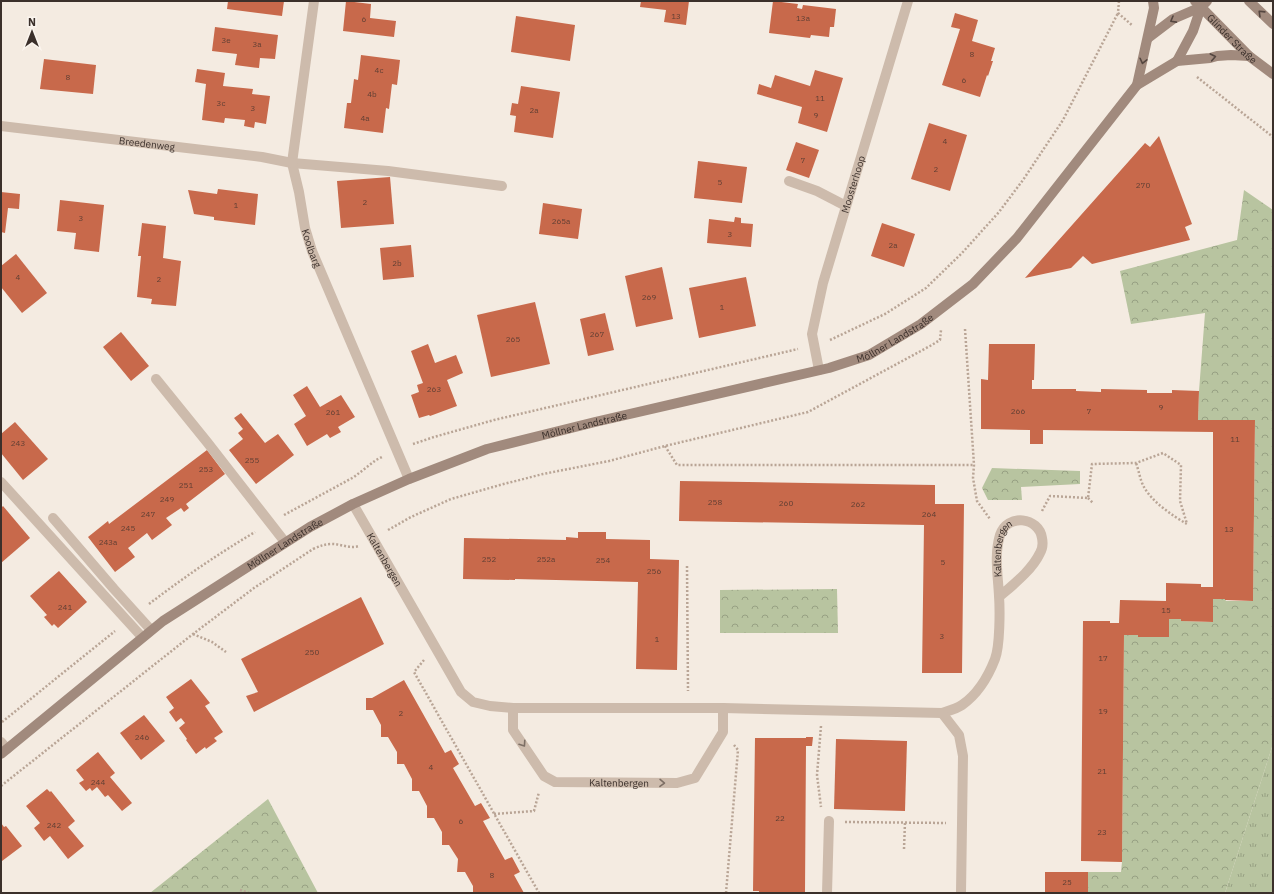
<svg xmlns="http://www.w3.org/2000/svg" width="1274" height="894" viewBox="0 0 1274 894" font-family="'IBM Plex Sans',sans-serif">
<style>
.grass{fill:url(#grass-tufts)}
.park{fill:url(#park-crowns)}
.building{fill:#c8694b}
.lines{fill:none;stroke-linecap:round;stroke-linejoin:round}
.path{stroke:#b9a596;stroke-width:2.5;stroke-dasharray:2 2;stroke-linecap:butt}
.lane{stroke:#cdbbac;stroke-width:10}
.street{stroke:#cdbbac;stroke-width:10}
.secondary{stroke:#a18a7d;stroke-width:10}
.oneway{stroke:#544640}
.oneway2{stroke:#7d6f65}
.labels{text-anchor:middle;dominant-baseline:central;stroke-width:3.5;stroke-linejoin:round;paint-order:stroke}
.number-label{font-size:8px;fill:#5e3e33}
.street-label{font-size:10px;fill:#3b302b;stroke:#fbf5ee}
</style>
<defs>
<pattern id="grass-tufts" width="24" height="20" patternUnits="userSpaceOnUse"><rect width="24" height="20" fill="#b8c4a0"/><path d="M3 7l-1-3M5 7V3M7 7l1-3M15 17l-1-3M17 17v-4M19 17l1-3" fill="none" stroke="#97a083"/></pattern>
<pattern id="park-crowns" width="20" height="18" patternUnits="userSpaceOnUse"><rect width="20" height="18" fill="#b8c4a0"/><path d="M2 6a3 3 0 1 1 6 0M12 15a3 3 0 1 1 6 0" fill="none" stroke="#97a083"/></pattern>
</defs>
<rect width="100%" height="100%" fill="#f4ebe1"/>
<!-- grass -->
<path class="grass" d="M1273 744V893H1225Z"/>
<!-- park -->
<g class="park">
<path d="M1244 190 1273 210V744L1225 893H1088V872H1121L1122 862 1124 635H1138V637H1169V619H1181L1182 621 1212 622 1213 599H1225L1226 601H1253L1255 420H1198L1199 391 1205 313 1131 324 1120 271 1237 240Z"/>
<path d="M992 468 1080 471V484L1021 487 1022 500H988L982 488Z"/>
<path d="M837 589 838 633H720V590Z"/>
<path d="M268 799 318 893H150Z"/>
</g>
<!-- building -->
<g class="building">
<path d="M228 1H284L282 16 227 9Z"/>
<path d="M346 1 371 4 370 18 396 21 394 37 343 31Z"/>
<path d="M641 1H689L686 25 664 22 666 10 640 7Z"/>
<path d="M773 1 798 4 797 8 802 9 803 5 836 9 834 27H830L829 37 811 35 810 38 769 33Z"/>
<path d="M955 13 978 20 972 41 995 48 991 61H993L988 76 987 75 980 97 942 85 960 29 951 27Z"/>
<path d="M516 16 575 25 570 61 511 52Z"/>
<path d="M215 27 278 35 275 59 260 58 259 68 235 65 237 54 212 51Z"/>
<path d="M361 55 400 60 397 85 392 84 389 109 386 108 383 133 344 128 347 103H351L354 79 358 80Z"/>
<path d="M44 59 96 65 93 94 40 89Z"/>
<path d="M197 69 225 73 223 86 253 89 252 94 270 96 266 124 255 122 254 128 244 126 245 120 225 118 224 123 202 120 206 84 195 82Z"/>
<path d="M815 70 843 78 827 132 798 123 802 107 757 94 759 84 771 88 775 75 810 86Z"/>
<path d="M521 86 560 92 553 138 514 132 516 116 510 115 512 103 518 104Z"/>
<path d="M929 123 967 135 950 191 911 179Z"/>
<path d="M1159 136 1192 224 1185 227 1190 240 1092 264 1083 256 1071 268 1025 278 1145 143 1150 147Z"/>
<path d="M796 142 819 150 809 178 786 170Z"/>
<path d="M698 161 747 167 742 203 694 198Z"/>
<path d="M390 177 394 224 341 228 337 181Z"/>
<path d="M218 189 258 194 255 225 214 220V217L194 214 188 190 217 194Z"/>
<path d="M1 192 20 194 19 209 8 208 5 233 1 232Z"/>
<path d="M60 200 104 205 99 252 74 249 76 233 57 231Z"/>
<path d="M543 203 582 209 578 239 539 234Z"/>
<path d="M735 217 741 218V223L753 224 751 247 707 243 709 219 734 222Z"/>
<path d="M142 223 166 226 163 258 181 261 176 306 151 304 152 299 137 297 141 256H138Z"/>
<path d="M882 223 915 234 904 267 871 256Z"/>
<path d="M411 245 414 277 383 280 380 248Z"/>
<path d="M16 254 47 293 22 313 1 287V266Z"/>
<path d="M662 267 673 319 636 327 625 276Z"/>
<path d="M746 277 756 326 699 338 689 288Z"/>
<path d="M535 302 550 364 491 377 477 315Z"/>
<path d="M605 313 614 350 588 356 580 319Z"/>
<path d="M121 332 149 366 131 381 103 347Z"/>
<path d="M428 344 435 363 456 355 463 373 447 380 457 406 430 416 429 415 419 418 411 395 419 392 417 385 423 383 411 351Z"/>
<path d="M989 344H1035L1034 380H1032V389H1076V391L1101 392V389L1147 390V393H1172V390L1199 391 1198 420H1255L1253 601 1225 600V599H1213V622L1181 621V619H1169V637H1138V635H1124L1122 862 1081 861 1083 621H1110V623H1119L1120 600 1166 601V583L1201 584V587H1213V432L1043 430V444H1030V430L981 429V379L988 380Z"/>
<path d="M307 386 320 407 341 395 355 417 338 427 341 432 330 438 327 434 307 446 294 424 306 416 293 395Z"/>
<path d="M241 413 265 443 278 434 294 455 256 484 229 450 243 439 238 433 243 429 234 418Z"/>
<path d="M15 422 48 459 23 480 1 453V434Z"/>
<path d="M207 450 225 474 186 504 189 508 184 512 181 508 166 518 172 525 152 540 147 533 128 548 135 557 115 572 88 537 108 521 109 524Z"/>
<path d="M680 481 935 485V504H964L962 673H922L924 525 679 521Z"/>
<path d="M3 506 30 538 1 563V508Z"/>
<path d="M578 532H606V539L650 540V559L679 560 677 670 636 669 638 582 515 579V580L463 579 464 538 566 540V537L578 538Z"/>
<path d="M59 571 87 602 58 628 54 624 52 626 44 617 47 615 30 596Z"/>
<path d="M361 597 384 644 254 712 246 696 258 692 241 659Z"/>
<path d="M191 679 210 703 205 706 223 732 214 738 217 741 206 749 205 747 196 754 186 740 187 739 179 728 185 723 181 718 176 722 169 712 174 708 166 697Z"/>
<path d="M404 680 445 753 451 750 459 764 453 768 475 806 481 803 490 818 483 821 505 860 512 857 520 872 514 875 524 893H473V886L465 872H457L458 859 449 845H442V832L434 818H427V806L419 791H412V779L404 764H397V752L388 737H381V725L373 710H366V698H372Z"/>
<path d="M144 715 165 741 141 760 120 733Z"/>
<path d="M806 737H813L812 746H806L805 892H791V893H759V891H753L755 738H806Z"/>
<path d="M836 739 907 741 905 811 834 809Z"/>
<path d="M98 752 115 773 110 777 132 803 122 811 108 795 105 797 97 787 92 791 90 788 86 791 79 783 84 780 76 770Z"/>
<path d="M47 789 50 792 51 791 75 821 68 827 84 846 68 859 50 836 44 841 34 828 40 823 26 806Z"/>
<path d="M1 823 4 827 6 826 22 846 2 861 1 860Z"/>
<rect x="1045" y="872" width="43" height="21"/>
</g>
<g class="lines">
<!-- path -->
<g class="path">
<path d="M1119 1 1118 13 1133 26"/>
<path d="M1197 77 1273 137"/>
<path d="M965 329 974 465 973 478 977 501 990 519"/>
<path d="M830 340 885 314 926 288 962 253 999 212 1023 180 1063 120 1118 13"/>
<path d="M413 444 434 437 494 420 798 349"/>
<path d="M665 446 677 465H974"/>
<path d="M1088 498 1093 503"/>
<path d="M1042 511 1050 496 1088 498 1092 464 1136 463 1163 453 1181 465 1180 501 1187 524C1173 516 1152 502 1144 487 1140 480 1139 471 1136 463"/>
<path d="M284 515 354 477 376 460 382 457"/>
<path d="M388 530 411 517 451 499 500 485 543 474 609 461 665 446 808 412 930 346 940 340 941 330"/>
<path d="M687 566 688 691"/>
<path d="M149 604C183 578 218 554 255 532"/>
<path d="M193 634 212 642 226 652"/>
<path d="M424 660 414 672 539 893"/>
<path d="M2 722 115 631"/>
<path d="M821 726 817 775 821 807"/>
<path d="M1 786 193 634 254 588 313 549C320 546 325 544 332 544 341 544 350 549 359 546"/>
<path d="M494 814 534 811 539 792"/>
<path d="M845 822 946 823"/>
<path d="M904 849 905 822"/>
<path d="M240 890 249 893"/>
<path d="M726 893 738 750 734 745"/>
</g>
<!-- lane -->
<g class="lane">
<path d="M292 163 388 171 502 186"/>
<path d="M789 181 817 191 846 206"/>
<path d="M156 379 207 442 285 542"/>
<path d="M1 482 142 637"/>
<path d="M53 518 114 589 151 630"/>
<path d="M827 893 829 821"/>
</g>
<!-- street -->
<g class="street">
<path id="s1" d="M314 1 292 163 299 192 305 228 312 251 409 479"/>
<path id="s2" d="M1 126 262 157 292 163"/>
<path id="s3" d="M819 370 812 334 823 283 908 1"/>
<path id="s4" d="M353 504 461 692 473 702 490 706 513 708H723L942 713C948 711 956 709 962 705 978 694 988 677 995 659 1000 646 1000 610 999 596 998 575 994 555 1000 535 1007 513 1039 517 1042 538 1043 543 1043 548 1040 553 1032 570 1014 584 999 597"/>
<path id="s5" d="M513 708V730L544 776 555 782 677 783 695 778 723 732V708"/>
<path d="M942 713 959 735 963 756 961 893"/>
<path d="M1 742 7 749"/>
</g>
<!-- secondary -->
<g class="secondary">
<path id="s6" d="M1195 1 1249 56 1273 74"/>
<path d="M1249 1 1273 24"/>
<path d="M1148 38 1173 19 1201 7 1207 1"/>
<path d="M1177 61 1193 31 1201 7"/>
<path d="M1137 85 1154 8 1153 1"/>
<path id="s7" d="M1 754 163 621 310 527 353 504 409 479 487 449 595 422 829 368 869 355 921 324 973 284 1017 238 1137 85 1177 61 1210 58 1217 56 1231 55 1249 56"/>
</g>
</g>
<!-- one-way arrows -->
<defs><path id="oneway-chevron" d="M-2-3.5L2.5 0L-2 3.5" fill="none" stroke-width="1.6" stroke-linecap="round" stroke-linejoin="round"/></defs>
<g class="oneway">
<use href="#oneway-chevron" transform="translate(1261 13) rotate(-136)"/>
<use href="#oneway-chevron" transform="translate(1173 20) rotate(151)"/>
<use href="#oneway-chevron" transform="translate(1213 57) rotate(-11)"/>
<use href="#oneway-chevron" transform="translate(1143 61) rotate(103)"/>
</g>
<g class="oneway2">
<use href="#oneway-chevron" transform="translate(523 744) rotate(56)"/>
<use href="#oneway-chevron" transform="translate(662 783) rotate(1)"/>
</g>
<g class="labels">
<!-- number labels -->
<g class="number-label">
<text x="676" y="16">13</text>
<text x="803" y="18">13a</text>
<text x="364" y="19">6</text>
<text x="226" y="40">3e</text>
<text x="257" y="44">3a</text>
<text x="972" y="54">8</text>
<text x="379" y="70">4c</text>
<text x="68" y="77">8</text>
<text x="964" y="80">6</text>
<text x="372" y="94">4b</text>
<text x="820" y="98">11</text>
<text x="221" y="103">3c</text>
<text x="253" y="108">3</text>
<text x="534" y="110">2a</text>
<text x="816" y="115">9</text>
<text x="365" y="118">4a</text>
<text x="945" y="141">4</text>
<text x="803" y="160">7</text>
<text x="936" y="169">2</text>
<text x="720" y="182">5</text>
<text x="1143" y="185">270</text>
<text x="365" y="202">2</text>
<text x="236" y="205">1</text>
<text x="81" y="218">3</text>
<text x="561" y="221">265a</text>
<text x="730" y="234">3</text>
<text x="893" y="245">2a</text>
<text x="397" y="263">2b</text>
<text x="18" y="277">4</text>
<text x="159" y="279">2</text>
<text x="649" y="297">269</text>
<text x="722" y="307">1</text>
<text x="597" y="334">267</text>
<text x="513" y="339">265</text>
<text x="434" y="389">263</text>
<text x="1161" y="407">9</text>
<text x="1018" y="411">266</text>
<text x="1089" y="411">7</text>
<text x="333" y="412">261</text>
<text x="1235" y="439">11</text>
<text x="18" y="443">243</text>
<text x="252" y="460">255</text>
<text x="206" y="469">253</text>
<text x="186" y="485">251</text>
<text x="167" y="499">249</text>
<text x="715" y="502">258</text>
<text x="786" y="503">260</text>
<text x="858" y="504">262</text>
<text x="148" y="514">247</text>
<text x="929" y="514">264</text>
<text x="128" y="528">245</text>
<text x="1229" y="529">13</text>
<text x="108" y="542">243a</text>
<text x="489" y="559">252</text>
<text x="546" y="559">252a</text>
<text x="603" y="560">254</text>
<text x="943" y="562">5</text>
<text x="654" y="571">256</text>
<text x="65" y="607">241</text>
<text x="1166" y="610">15</text>
<text x="942" y="636">3</text>
<text x="657" y="639">1</text>
<text x="312" y="652">250</text>
<text x="1103" y="658">17</text>
<text x="1103" y="711">19</text>
<text x="401" y="713">2</text>
<text x="142" y="737">246</text>
<text x="431" y="767">4</text>
<text x="1102" y="771">21</text>
<text x="98" y="782">244</text>
<text x="780" y="818">22</text>
<text x="461" y="821">6</text>
<text x="54" y="825">242</text>
<text x="1102" y="832">23</text>
<text x="492" y="875">8</text>
<text x="1067" y="882">25</text>
</g>
<!-- street labels -->
<g class="street-label">
<text stroke="none"><textPath href="#s6" startOffset="53">Glinder Straße</textPath></text>
<text stroke="none"><textPath href="#s2" startOffset="147">Breedenweg</textPath></text>
<text stroke="none"><textPath href="#s3" startOffset="192">Moosterhoop</textPath></text>
<text stroke="none"><textPath href="#s1" startOffset="251">Koolbarg</textPath></text>
<text stroke="none"><textPath href="#s7" startOffset="1002">Möllner Landstraße</textPath></text>
<text stroke="none"><textPath href="#s7" startOffset="678">Möllner Landstraße</textPath></text>
<text stroke="none"><textPath href="#s7" startOffset="354">Möllner Landstraße</textPath></text>
<text stroke="none"><textPath href="#s4" startOffset="893">Kaltenbergen</textPath></text>
<text stroke="none"><textPath href="#s4" startOffset="64">Kaltenbergen</textPath></text>
<text stroke="none"><textPath href="#s5" startOffset="154">Kaltenbergen</textPath></text>
</g>
</g>
<!-- border -->
<rect width="1274" height="894" fill="none" stroke="#3b302b" stroke-width="4"/>
<!-- north arrow -->
<g transform="translate(32 32)" stroke="#fbf5ee" stroke-width="3" paint-order="stroke">
<path d="M0-3L7 15L0 10L-7 15Z" fill="#3b302b"/>
<text y="-6" font-size="11" font-weight="bold" text-anchor="middle" fill="#3b302b">N</text>
</g>
</svg>
